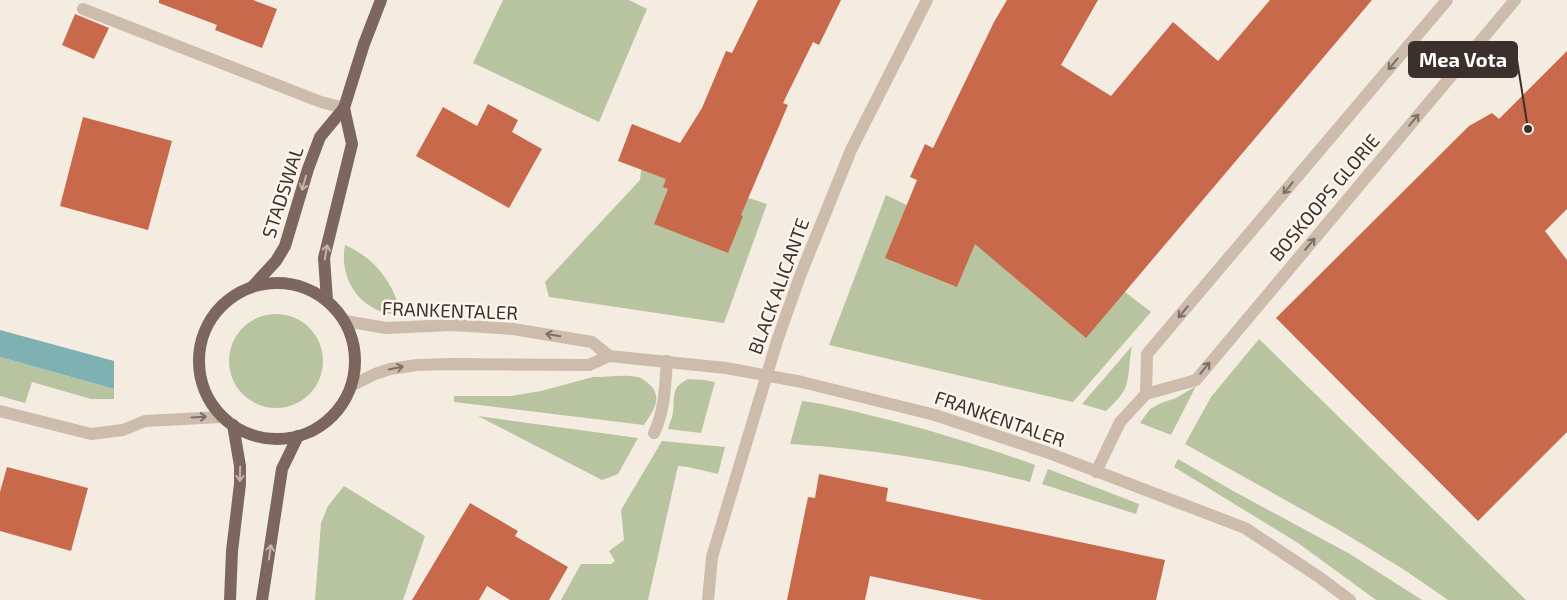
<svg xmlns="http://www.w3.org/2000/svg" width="1567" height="600" viewBox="0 0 1567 600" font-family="'Exo 2',sans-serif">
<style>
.green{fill:#b8c4a0}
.water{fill:#7fb0b2}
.building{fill:#c8694b}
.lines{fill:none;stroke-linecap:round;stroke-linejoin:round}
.minor{stroke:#cdbbac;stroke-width:12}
.major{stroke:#7d675c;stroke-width:12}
.oneway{stroke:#7d6f65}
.oneway2{stroke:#c2b5ac}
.labels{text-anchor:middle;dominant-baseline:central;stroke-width:5;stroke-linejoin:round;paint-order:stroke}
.street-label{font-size:19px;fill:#3b302b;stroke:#fbf5ee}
.leader{fill:none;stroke:#3b302b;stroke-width:2}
.callout-dot{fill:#3b302b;stroke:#fbf5ee;stroke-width:2}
.callout{fill:#3b302b;stroke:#3b302b;stroke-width:2}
.callout-label{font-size:20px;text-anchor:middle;font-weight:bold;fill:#fff}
</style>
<rect width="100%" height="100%" fill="#f4ebe1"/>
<!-- green -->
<g class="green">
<path d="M503 0H629L647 9 599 122 473 63Z"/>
<path d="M642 163 767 204 724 323 549 297 545 282 640 180Z"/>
<path d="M886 195 1029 264 1046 231 1151 312 1073 402 829 345Z"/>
<path d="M345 245C375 258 394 283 401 315 363 315 338 281 345 245Z"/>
<circle cx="276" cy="361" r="47"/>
<path d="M1259 339 1526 600H1448L1403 569 1339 530 1185 444 1211 397Z"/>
<path d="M1132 346C1129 359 1130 373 1126 386 1123 395 1113 404 1106 411L1082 404Z"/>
<path d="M0 357 114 389V399H91L32 382 25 403 0 396Z"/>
<path d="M593 377C607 377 624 374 638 377 642 378 647 382 651 386 663 399 652 413 644 425L454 402V396H511L541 391Z"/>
<path d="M688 379 704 380 715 382 701 433 668 429C669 424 672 419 673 413 675 397 670 388 688 379Z"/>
<path d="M1196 386 1171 435 1140 423 1150 409 1161 403 1176 398Z"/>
<path d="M802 401C826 404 849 410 873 416 928 429 982 446 1035 465L1030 482C951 461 871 449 790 444Z"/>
<path d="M478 416 638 438 618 474 602 480Z"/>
<path d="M662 441 725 447 718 474 688 467 678 466 648 600H561L581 564H611L615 561 609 551 624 540 621 510Z"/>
<path d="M1178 459 1235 492 1350 554 1422 600H1376L1298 543 1174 467Z"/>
<path d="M1048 469 1139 504 1136 514 1042 484Z"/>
<path d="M344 486 425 536 403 600H315L321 523 328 506Z"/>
</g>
<!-- water -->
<path class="water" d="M0 330 114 361V389L0 357Z"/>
<!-- building -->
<g class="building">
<path d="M159 0H253L277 9 262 48 215 30 217 25 159 3Z"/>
<path d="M758 0H841L819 45 813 42 783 103 788 105 741 215 743 216 728 253 654 224 668 189 663 187 666 179 618 161 632 124 680 143 702 108 726 51 732 53Z"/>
<path d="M1007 0H1098L1061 65 1111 96 1173 22 1218 61 1270 0H1372L1086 338 975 244 957 287 885 258 917 180 910 177 925 144 933 148 994 22Z"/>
<path d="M75 14 109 28 94 59 62 45Z"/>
<path d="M1567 51V209L1545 231 1567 260V432L1478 521 1276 318 1469 126 1492 113 1499 119Z"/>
<path d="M488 104 518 120 512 132 542 149 509 208 416 156 443 107 477 126Z"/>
<path d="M83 117 172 141 148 230 60 206Z"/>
<path d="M7 467 88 488 71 551 0 531V492Z"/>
<path d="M819 474 888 488 886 501 1165 560 1156 600H983L870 576 865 600H787L808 497 815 498Z"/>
<path d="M470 503 518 531 515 536 568 567 549 600H510L487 586 479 600H412Z"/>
</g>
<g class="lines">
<!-- minor -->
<g class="minor">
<path d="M83 9 321 102 344 108"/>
<path d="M345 321 386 328 453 325 513 329 592 342 609 356"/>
<path d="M351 386 375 374 390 369 417 365 452 364 589 365 609 356 726 368 802 382 935 415 1046 452 1245 528 1319 577 1350 600"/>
<path d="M1146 394 1147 354 1447 0"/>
<path d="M0 411 91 434 123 430 145 421 221 417"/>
<path d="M654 433C665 410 665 386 667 361"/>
<path d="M1096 472 1120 422 1146 394 1196 380 1515 0"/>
<path d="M708 600 712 557 777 341 800 276 851 150 927 0"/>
</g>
<!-- major -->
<g class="major">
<circle cx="277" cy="361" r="78"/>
<path d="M253 286 276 261 285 246 308 169 320 137 344 108 364 44 381 0"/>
<path d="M327 300 324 258 352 144 344 108"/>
<path d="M230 600 232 551 240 484V466L233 425"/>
<path d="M262 600 282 469 298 436"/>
</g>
</g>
<!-- one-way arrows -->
<defs><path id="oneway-shaft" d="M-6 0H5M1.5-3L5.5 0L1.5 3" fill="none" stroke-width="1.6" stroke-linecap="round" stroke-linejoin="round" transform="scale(1.25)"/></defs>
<g class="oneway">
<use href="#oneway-shaft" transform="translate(1393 64) rotate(130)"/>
<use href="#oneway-shaft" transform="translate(1414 120) rotate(-50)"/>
<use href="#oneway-shaft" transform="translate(1288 188) rotate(130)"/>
<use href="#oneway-shaft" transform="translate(1310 244) rotate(-50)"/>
<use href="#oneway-shaft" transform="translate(1183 312) rotate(130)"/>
<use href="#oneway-shaft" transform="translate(553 335) rotate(-171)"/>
<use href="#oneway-shaft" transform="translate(396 368) rotate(-11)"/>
<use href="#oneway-shaft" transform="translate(1205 368) rotate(-50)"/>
<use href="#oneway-shaft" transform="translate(199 417) rotate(-3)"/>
</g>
<g class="oneway2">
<use href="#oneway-shaft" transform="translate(304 183) rotate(106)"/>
<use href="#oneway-shaft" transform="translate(326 252) rotate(-80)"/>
<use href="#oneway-shaft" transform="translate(240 474) rotate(91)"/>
<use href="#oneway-shaft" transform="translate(270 552) rotate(-82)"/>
</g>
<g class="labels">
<!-- street labels -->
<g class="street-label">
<text transform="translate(282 192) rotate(-72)">STADSWAL</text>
<text transform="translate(1324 197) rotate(-50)">BOSKOOPS GLORIE</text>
<text transform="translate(778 286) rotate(-70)">BLACK ALICANTE</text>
<text transform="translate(450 310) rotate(2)">FRANKENTALER</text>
<text transform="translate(1000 418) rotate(19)">FRANKENTALER</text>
</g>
</g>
<!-- callouts -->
<path class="leader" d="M1528 129L1517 60"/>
<circle class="callout-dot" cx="1528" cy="129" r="5"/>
<rect class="callout" x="1409" y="42" width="108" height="35" rx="5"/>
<g class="callout-label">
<text x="1463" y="67">Mea Vota</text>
</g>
</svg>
